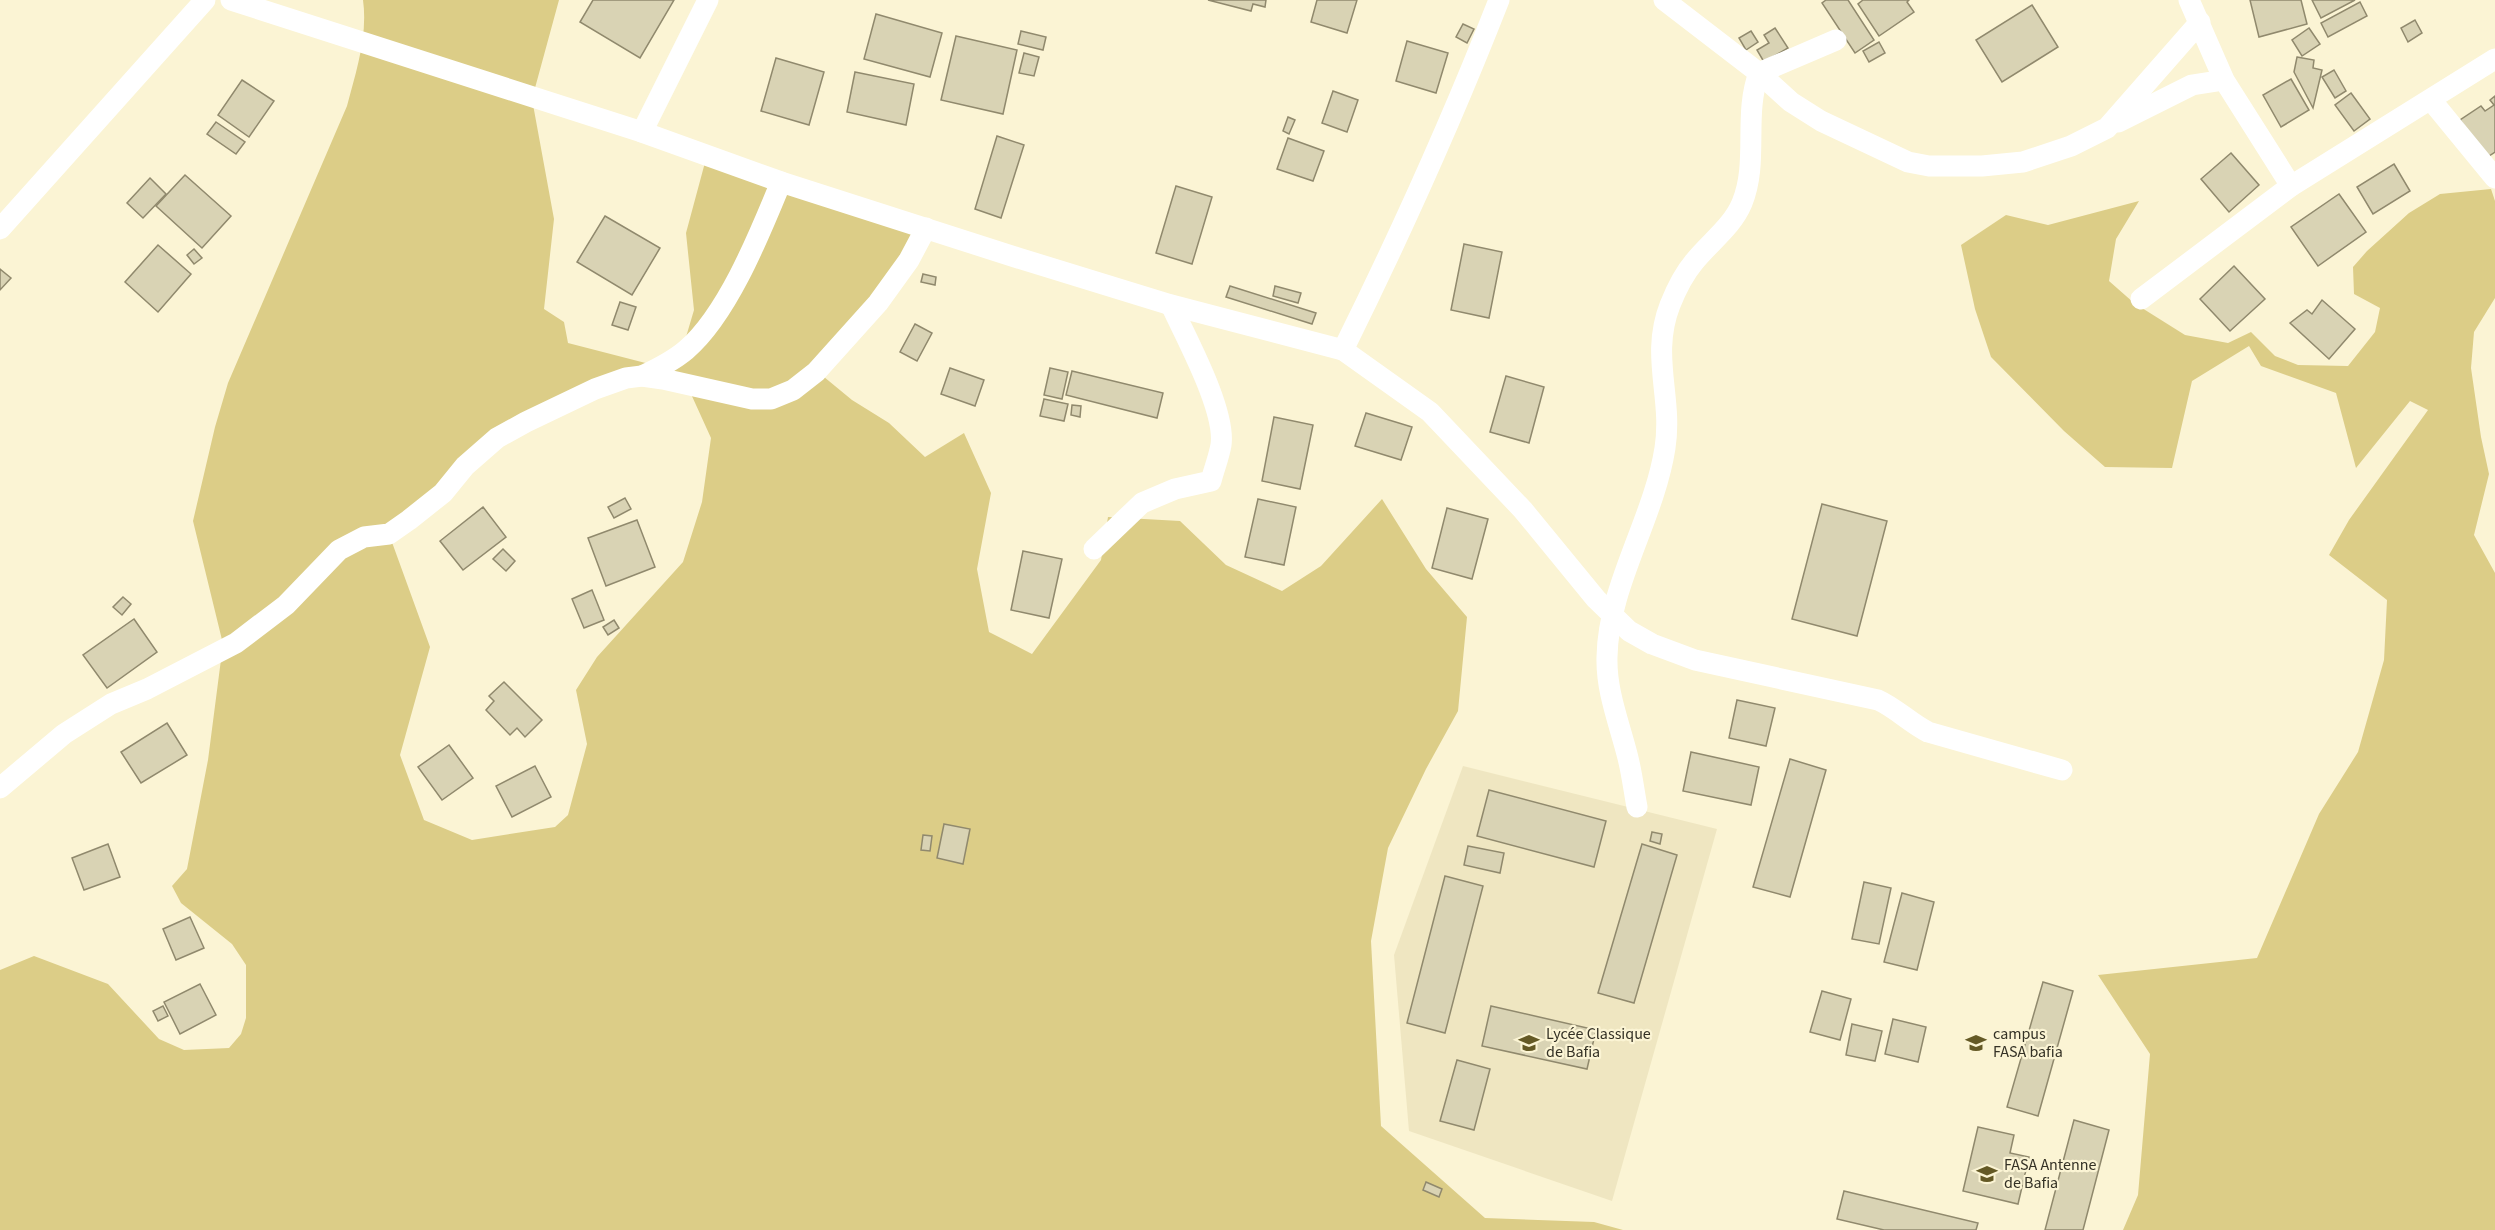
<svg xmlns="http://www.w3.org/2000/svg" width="2495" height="1230" viewBox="0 0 2495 1230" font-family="'Source Sans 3',sans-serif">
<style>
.built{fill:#efe6c1}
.green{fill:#dccd87;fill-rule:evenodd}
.building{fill:#d9d3b4;stroke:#90896d;stroke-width:1.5}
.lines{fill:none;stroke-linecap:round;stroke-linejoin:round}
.minor{stroke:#fff;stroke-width:21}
.labels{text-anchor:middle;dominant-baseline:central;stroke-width:4.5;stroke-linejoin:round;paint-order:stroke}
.poi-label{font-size:16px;fill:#343125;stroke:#fbf4d4;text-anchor:start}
</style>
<rect width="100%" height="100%" fill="#fbf4d4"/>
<!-- built -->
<path class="built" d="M1463 766 1717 829 1612 1201 1409 1131 1394 955Z"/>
<!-- green -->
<g class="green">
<path d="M363 0H559L532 99 554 219 544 309 564 322 568 343 661 367 686 337 694 310 686 233 707 155 930 227 818 372 852 400 889 423 925 457 964 433 991 493 977 569 989 632 1032 654 1101 560 1108 517 1180 521 1226 565 1282 591 1321 566 1382 499 1426 569 1467 617 1458 711 1426 769 1388 848 1371 941 1381 1126 1485 1218 1594 1222 1623 1230H0V970L34 956 108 984 159 1039 184 1050 229 1048 241 1034 246 1018V965L232 944 181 903 172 886 187 869 208 760 223 644 193 521 215 427 228 383 347 106C356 72 368 36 363 0ZM633 379 691 394 711 438 702 502 683 562 597 657 576 690 587 744 568 815 555 827 472 840 424 820 400 755 430 647 389 534 497 438Z"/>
<path d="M2491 189 2495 201V298L2474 332 2471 368 2481 437 2489 474 2474 535 2495 573V1230H2123L2138 1195 2150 1054 2098 975 2257 958 2319 814 2358 752 2384 660 2387 600 2329 555 2349 520 2428 410 2410 401 2356 468 2336 393 2261 366 2249 346 2192 381 2172 468 2105 467 2064 431 1991 357 1975 309 1961 245 2006 215 2048 225 2139 201 2116 239 2109 281 2134 303 2185 335 2228 343 2251 332 2275 356 2298 365 2348 366 2375 332 2380 308 2354 294 2353 267 2367 251 2409 213 2440 194Z"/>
</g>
<!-- building -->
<g class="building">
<path d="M593 0H674L640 58 580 22Z"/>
<path d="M1208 0H1266L1265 7 1253 4 1251 11Z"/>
<path d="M1317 0H1357L1347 33 1311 22Z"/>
<path d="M1826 0H1848L1874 40 1855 53 1822 3Z"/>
<path d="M1863 0H1909L1907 2 1914 12 1879 36 1858 4Z"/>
<path d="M2250 0H2301L2307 24 2259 37Z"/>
<path d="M2312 0H2355L2321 18Z"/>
<path d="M2360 2 2367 16 2328 37 2321 23Z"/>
<path d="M2032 5 2058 47 2002 82 1976 40Z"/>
<path d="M876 14 942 33 930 77 864 59Z"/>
<path d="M2415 20 2422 33 2408 42 2401 28Z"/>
<path d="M1463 24 1474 29 1467 43 1456 37Z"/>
<path d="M1775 28 1788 48 1764 62 1757 50 1769 43 1764 35Z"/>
<path d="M2309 28 2320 44 2302 56 2292 40Z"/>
<path d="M1021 31 1046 37 1043 50 1018 44Z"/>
<path d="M1751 31 1758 42 1746 50 1739 38Z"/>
<path d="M956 36 1017 50 1003 114 941 100Z"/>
<path d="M1407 41 1448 53 1436 93 1396 81Z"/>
<path d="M1879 42 1885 53 1869 62 1863 51Z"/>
<path d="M1024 53 1039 57 1034 76 1019 73Z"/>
<path d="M2297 57 2314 60 2313 68 2322 70 2313 108 2294 72Z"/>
<path d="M776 58 824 72 809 125 761 111Z"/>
<path d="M2334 70 2346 91 2335 98 2322 77Z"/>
<path d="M855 72 914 84 906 125 847 112Z"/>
<path d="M2291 79 2309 110 2281 127 2263 95Z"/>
<path d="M242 80 274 101 249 137 218 115Z"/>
<path d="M1333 91 1358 100 1347 132 1322 123Z"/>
<path d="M2351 93 2370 119 2354 131 2335 105Z"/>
<path d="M2495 96V152L2486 158 2460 120 2481 106 2485 111 2494 105 2490 100Z"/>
<path d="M1288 117 1295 120 1289 134 1283 131Z"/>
<path d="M216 122 245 142 236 154 207 134Z"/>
<path d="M997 136 1024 145 1001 218 975 209Z"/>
<path d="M1288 138 1324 151 1313 181 1277 169Z"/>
<path d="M2231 153 2259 185 2229 212 2201 179Z"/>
<path d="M2394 164 2410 191 2373 214 2357 187Z"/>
<path d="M185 175 231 216 202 248 156 206Z"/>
<path d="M150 178 166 194 143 218 127 203Z"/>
<path d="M1176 186 1212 197 1192 264 1156 253Z"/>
<path d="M2339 194 2366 232 2318 266 2291 227Z"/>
<path d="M605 216 660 248 632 295 577 262Z"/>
<path d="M1464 244 1502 252 1489 318 1451 310Z"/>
<path d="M158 245 191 274 158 312 125 282Z"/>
<path d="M194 249 202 258 194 264 187 255Z"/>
<path d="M2234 266 2265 299 2230 331 2200 299Z"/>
<path d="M0 269 11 278 0 290Z"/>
<path d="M923 274 936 277 935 285 921 282Z"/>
<path d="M1230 286 1316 313 1312 324 1226 297Z"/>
<path d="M1275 286 1301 293 1298 303 1273 296Z"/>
<path d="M2322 300 2355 329 2329 359 2290 323 2307 310 2312 314Z"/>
<path d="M620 302 636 307 628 330 612 325Z"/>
<path d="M915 324 932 333 917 361 900 352Z"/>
<path d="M950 368 984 380 975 406 941 394Z"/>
<path d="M1050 368 1068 372 1062 399 1044 395Z"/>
<path d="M1072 371 1163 393 1157 418 1066 395Z"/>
<path d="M1506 376 1544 387 1529 443 1490 432Z"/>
<path d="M1044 399 1068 404 1064 421 1040 416Z"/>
<path d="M1072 405 1081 406 1080 417 1071 415Z"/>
<path d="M1366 413 1412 427 1401 460 1355 446Z"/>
<path d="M1274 417 1313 425 1300 489 1262 481Z"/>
<path d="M625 498 631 509 614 518 608 507Z"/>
<path d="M1258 499 1296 507 1284 565 1245 557Z"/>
<path d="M1822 504 1887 521 1857 636 1792 619Z"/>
<path d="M483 507 506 537 463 570 440 541Z"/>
<path d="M1447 508 1488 519 1472 579 1432 568Z"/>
<path d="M637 520 655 567 606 586 588 538Z"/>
<path d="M503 549 515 561 506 571 493 559Z"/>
<path d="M1023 551 1062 559 1049 618 1011 610Z"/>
<path d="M592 590 604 620 584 628 572 599Z"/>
<path d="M123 597 131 604 122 615 113 607Z"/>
<path d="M134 619 157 652 107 688 83 655Z"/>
<path d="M614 620 619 628 608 635 603 627Z"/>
<path d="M504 682 542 720 525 737 517 728 510 735 486 710 494 701 489 696Z"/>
<path d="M1737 700 1775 708 1766 746 1729 738Z"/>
<path d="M167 723 187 755 141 783 121 752Z"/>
<path d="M449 745 473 778 442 800 418 767Z"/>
<path d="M1691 752 1759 767 1751 805 1683 791Z"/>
<path d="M1790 759 1826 770 1790 897 1753 887Z"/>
<path d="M535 766 551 797 512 817 496 786Z"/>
<path d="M1489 790 1606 821 1594 867 1477 836Z"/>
<path d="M944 824 970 829 963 864 937 858Z"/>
<path d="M1652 832 1662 834 1660 844 1650 841Z"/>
<path d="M923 835 932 836 930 851 921 850Z"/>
<path d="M108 844 120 877 84 890 72 858Z"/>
<path d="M1642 844 1677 855 1634 1003 1598 993Z"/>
<path d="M1468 846 1504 853 1500 873 1464 865Z"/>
<path d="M1445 876 1483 886 1445 1033 1407 1023Z"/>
<path d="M1864 882 1891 888 1879 944 1852 939Z"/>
<path d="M1902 893 1934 902 1917 970 1884 962Z"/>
<path d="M190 917 204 948 176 960 163 929Z"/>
<path d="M2043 982 2073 991 2038 1116 2007 1107Z"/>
<path d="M200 984 216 1015 180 1034 164 1002Z"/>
<path d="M1822 991 1851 999 1840 1040 1810 1032Z"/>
<path d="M163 1006 168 1016 158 1021 153 1011Z"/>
<path d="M1491 1006 1596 1030 1587 1069 1482 1046Z"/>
<path d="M1893 1019 1926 1027 1918 1062 1885 1054Z"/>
<path d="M1852 1024 1882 1031 1875 1061 1846 1055Z"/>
<path d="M1457 1060 1490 1069 1474 1130 1440 1121Z"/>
<path d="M2074 1120 2109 1130 2083 1230H2045Z"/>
<path d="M1978 1127 2014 1135 2010 1153 2029 1157 2018 1204 1963 1191Z"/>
<path d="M1426 1182 1442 1189 1439 1197 1423 1190Z"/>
<path d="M1844 1191 1978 1223 1976 1230H1884L1837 1219Z"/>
</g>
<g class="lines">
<!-- minor -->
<g class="minor">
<path d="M231 0 642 132 781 182 1018 258 1171 305 1343 350C1400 235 1452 120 1499 0"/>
<path d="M1664 0 1759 73 1791 102 1821 121 1908 162 1929 166H1982L2023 162 2071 146 2107 128 2200 22"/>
<path d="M2189 0 2224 80 2291 186 2495 59"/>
<path d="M2431 100 2495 178"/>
<path d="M2118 122 2192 85 2224 80"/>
<path d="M642 132 708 0"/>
<path d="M0 229 205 0"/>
<path d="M2141 299 2291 186"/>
<path d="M1343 350 1430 412 1523 510 1596 599 1629 631 1652 644 1695 660 1878 700C1896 708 1910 723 1928 732L2062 770"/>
<path d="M642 376C657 369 673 361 686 350 728 314 760 233 781 182"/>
<path d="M1094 549 1142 503 1175 489 1211 481C1214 469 1219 457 1221 445 1226 410 1186 338 1171 305"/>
<path d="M0 788 64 734 111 704 147 689 236 643 286 605 339 550 364 537 389 534 409 520 443 493 465 466 497 438 526 422 595 389 626 378 642 376 663 379 752 399H771L793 390 816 372 878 303 909 260 926 228"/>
<path d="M1637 807C1634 791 1632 774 1628 758 1620 725 1606 692 1607 657 1608 586 1654 519 1665 448 1673 397 1650 356 1670 305 1676 290 1683 275 1694 262 1710 242 1732 227 1742 203 1759 162 1743 115 1759 73L1836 40"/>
</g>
</g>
<!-- icons -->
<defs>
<g id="school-bare" transform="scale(1.62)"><path d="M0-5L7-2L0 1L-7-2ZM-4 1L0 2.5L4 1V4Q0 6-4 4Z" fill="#645925" stroke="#fbf4d4" stroke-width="2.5" paint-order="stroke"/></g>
<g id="university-bare" transform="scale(1.62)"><path d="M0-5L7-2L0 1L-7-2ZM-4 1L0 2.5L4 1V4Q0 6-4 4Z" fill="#645925" stroke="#fbf4d4" stroke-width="2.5" paint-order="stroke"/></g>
</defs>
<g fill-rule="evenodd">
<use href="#school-bare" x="1529" y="1043"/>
<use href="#university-bare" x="1976" y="1043"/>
<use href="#school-bare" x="1987" y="1174"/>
</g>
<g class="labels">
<!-- poi labels -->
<g class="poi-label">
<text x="1546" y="1034">Lycée Classique<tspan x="1546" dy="18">de Bafia</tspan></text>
<text x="1993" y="1034">campus<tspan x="1993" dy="18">FASA bafia</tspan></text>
<text x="2004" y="1165">FASA Antenne<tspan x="2004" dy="18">de Bafia</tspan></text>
</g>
</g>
</svg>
